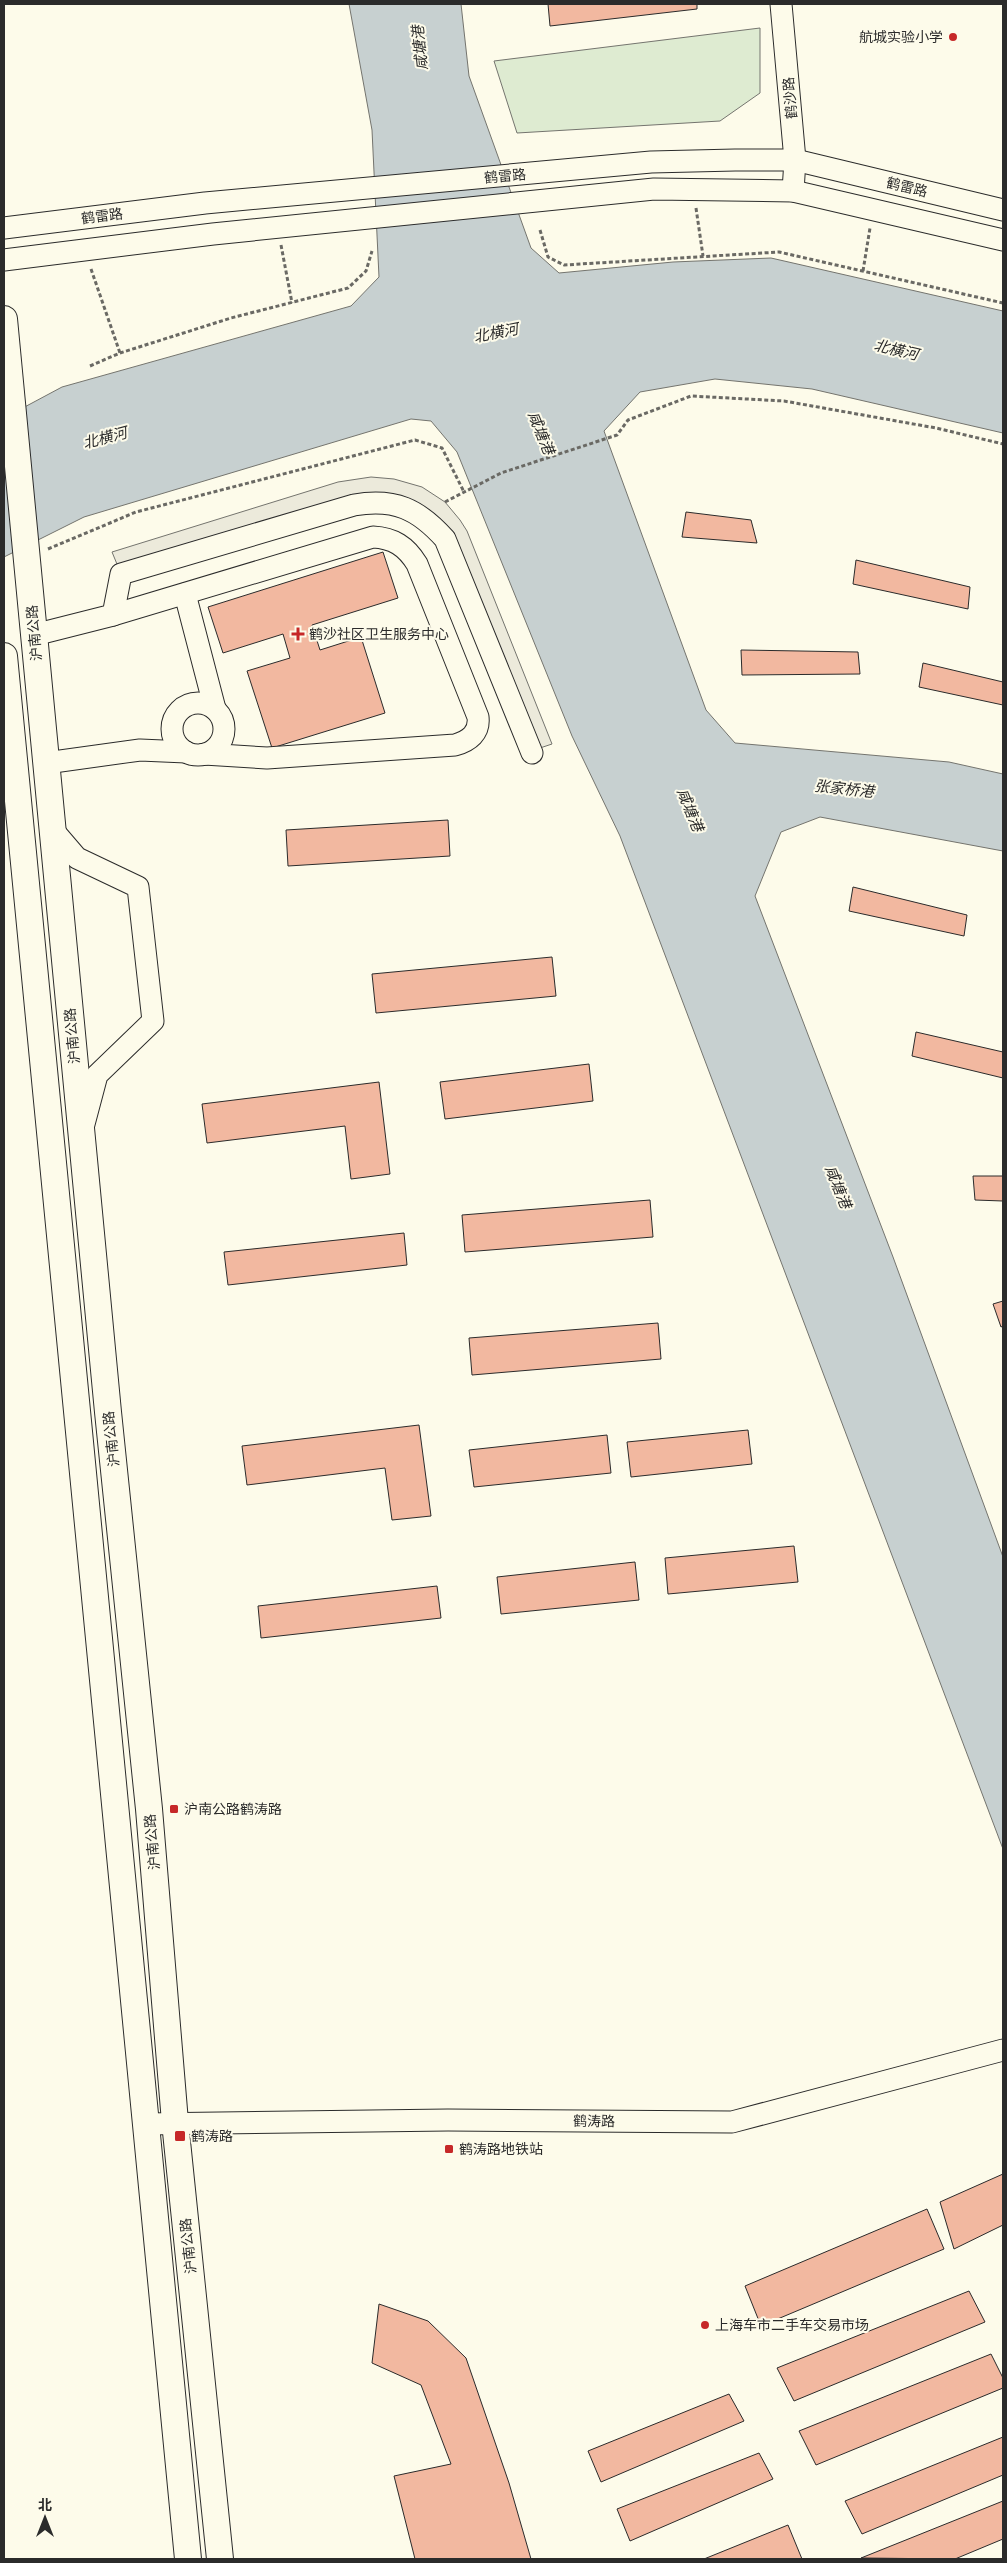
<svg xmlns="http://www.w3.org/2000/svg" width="1007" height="2563" viewBox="0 0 1007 2563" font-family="Raleway,'Noto Sans SC',sans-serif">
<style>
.green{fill:#deebd1;stroke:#74746e}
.parking{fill:#eceadb;stroke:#74746e}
.water{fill:#c7d0d0;stroke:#74746e}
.building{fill:#f2b8a0;stroke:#2b2b2b}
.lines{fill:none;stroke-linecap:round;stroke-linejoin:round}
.minor-casing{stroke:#2b2b2b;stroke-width:23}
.major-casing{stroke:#2b2b2b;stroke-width:28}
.path{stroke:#6a6964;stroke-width:3;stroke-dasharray:4 2.5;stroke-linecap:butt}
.minor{stroke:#fdfbea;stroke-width:21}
.major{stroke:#fdfbea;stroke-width:26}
.poi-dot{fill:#c62828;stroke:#fdfbea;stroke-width:2}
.labels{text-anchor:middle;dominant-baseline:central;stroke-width:4;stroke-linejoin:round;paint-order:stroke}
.poi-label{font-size:14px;fill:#2b2b2b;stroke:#fdfbea;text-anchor:start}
.street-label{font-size:14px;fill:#2b2b2b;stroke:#fdfbea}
.water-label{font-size:15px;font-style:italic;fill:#2b2b2b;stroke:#fdfbea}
</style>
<rect width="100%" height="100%" fill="#fdfbea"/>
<!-- green -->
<path class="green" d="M760 28V93L720 121 517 133 494 61Z"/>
<!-- parking -->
<path class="parking" d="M371 477 394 479 422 487 445 502 460 520 467 531 552 744 537 749 453 539 384 495 119 569 112 552 338 482Z"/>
<!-- water -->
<path class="water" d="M349 4H461L469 76 531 248 559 273 673 262 771 258 1003 311V433L812 389 715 379 640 392 604 431 706 710 735 743 949 762 1003 774V851L820 817 781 832 755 896 893 1257 1003 1557V1849L620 836 572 736 457 452 431 421 411 419 84 517 4 557V418L62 387 351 306 379 277 372 130Z"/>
<!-- building -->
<g class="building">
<path d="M548 4H697V9L550 26Z"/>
<path d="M686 512 751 520 757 543 682 537Z"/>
<path d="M383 552 398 598 312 625 320 650 361 637 385 713 272 748 247 671 290 658 283 634 223 653 208 607Z"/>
<path d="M856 560 970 587 968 609 853 584Z"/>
<path d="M741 650 858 652 860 674 742 675Z"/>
<path d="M923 663 1003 682V705L919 687Z"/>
<path d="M448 820 450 856 288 866 286 830Z"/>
<path d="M853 887 967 915 964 936 849 911Z"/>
<path d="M552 957 556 996 376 1013 372 974Z"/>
<path d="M916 1032 1003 1052V1078L912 1056Z"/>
<path d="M589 1064 593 1101 445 1119 440 1082Z"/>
<path d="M379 1082 390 1174 351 1179 345 1126 207 1143 202 1104Z"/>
<path d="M973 1176H1003V1201L975 1200Z"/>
<path d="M650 1200 653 1237 465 1252 462 1215Z"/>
<path d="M404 1233 407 1265 228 1285 224 1252Z"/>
<path d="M1003 1301V1326L1001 1327 993 1304Z"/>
<path d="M658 1323 661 1359 472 1375 469 1338Z"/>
<path d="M419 1425 431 1516 392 1520 385 1468 247 1485 242 1446Z"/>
<path d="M748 1430 752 1464 631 1477 627 1442Z"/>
<path d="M607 1435 611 1473 474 1487 469 1450Z"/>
<path d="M794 1546 798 1582 668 1594 665 1558Z"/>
<path d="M635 1562 639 1600 501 1614 497 1577Z"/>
<path d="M437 1586 441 1618 261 1638 258 1606Z"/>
<path d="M1003 2174V2225L954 2249 940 2202Z"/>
<path d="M927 2209 944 2249 761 2326 745 2286Z"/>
<path d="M969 2291 985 2322 794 2401 777 2368Z"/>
<path d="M379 2304 428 2321 466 2358 509 2483 531 2559H415L394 2476 451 2464 421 2385 372 2363Z"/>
<path d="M991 2354 1003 2378V2388L816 2465 799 2431Z"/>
<path d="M729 2394 744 2421 601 2482 588 2451Z"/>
<path d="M1003 2437V2475L862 2534 845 2501Z"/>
<path d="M759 2453 773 2479 630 2541 617 2509Z"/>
<path d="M1003 2501V2539L955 2559 861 2558Z"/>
<path d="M788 2525 802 2559H704Z"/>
</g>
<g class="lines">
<!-- minor casing -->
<g class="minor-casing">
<g id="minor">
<path d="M781 4 795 160 793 191"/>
<path d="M4 228 205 203 651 162 735 160H795L1003 210"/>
<path d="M4 260 213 234 654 189 793 191 1003 240"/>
<path d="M185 594 215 709"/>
<path d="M113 615 373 537C393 538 406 546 417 564L478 717C480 733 469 741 455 745L267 758 204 754"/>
<path d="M34 635 113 615 121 574 354 505C395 498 418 509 445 539L532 753"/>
<circle cx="198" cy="729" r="26"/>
<path d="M46 763 140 750 186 752"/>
<path d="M53 830 77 858 138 887 153 1021 97 1075 84 1124"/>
<path d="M145 2124 448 2120 732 2122 1003 2050"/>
</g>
</g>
<!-- major casing -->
<g class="major-casing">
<g id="major">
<path d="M4 319 108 1412 149 1809 175 2122 220 2559"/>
<path d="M4 656 188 2559"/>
</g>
</g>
<!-- path -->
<g class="path">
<path d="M696 208 703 256"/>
<path d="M540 230 548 257 564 265 779 252 1003 303"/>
<path d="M281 245 292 303"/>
<path d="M91 269 120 353"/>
<path d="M863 271 870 228"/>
<path d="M90 366 120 353 231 318 348 288 366 271 372 251"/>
<path d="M445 502 501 473 617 435 628 420 691 396 784 401 936 428 1003 444"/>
<path d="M48 549 136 512 415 440 442 448 464 492"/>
</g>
<!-- minor -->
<use href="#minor" class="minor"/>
<!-- major -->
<use href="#major" class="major"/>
</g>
<!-- markers -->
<g class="poi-dot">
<circle cx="953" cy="37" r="5"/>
<path d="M295.5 626.5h5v5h5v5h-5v5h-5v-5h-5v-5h5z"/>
<rect x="169" y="1804" width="10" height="10" rx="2.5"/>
<rect x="174" y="2130" width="12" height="12" rx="2.5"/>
<rect x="444" y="2144" width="10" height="10" rx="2.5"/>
<circle cx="705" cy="2325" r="5"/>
</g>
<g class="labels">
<!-- poi labels -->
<g class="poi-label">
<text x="943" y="37" text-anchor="end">航城实验小学</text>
<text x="309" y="634">鹤沙社区卫生服务中心</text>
<text x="184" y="1809">沪南公路鹤涛路</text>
<text x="191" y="2136">鹤涛路</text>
<text x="459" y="2149">鹤涛路地铁站</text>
<text x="715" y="2325">上海车市二手车交易市场</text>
</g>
<!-- street labels -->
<g class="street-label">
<text transform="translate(790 98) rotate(-95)">鹤沙路</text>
<text transform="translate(505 176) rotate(-5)">鹤雷路</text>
<text transform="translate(907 187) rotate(14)">鹤雷路</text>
<text transform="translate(102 216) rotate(-7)">鹤雷路</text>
<text transform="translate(34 633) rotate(-95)">沪南公路</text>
<text transform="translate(72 1036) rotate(-95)">沪南公路</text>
<text transform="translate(111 1439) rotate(-96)">沪南公路</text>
<text transform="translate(152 1842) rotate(-95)">沪南公路</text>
<text transform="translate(594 2121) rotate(1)">鹤涛路</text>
<text transform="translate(188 2246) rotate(-96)">沪南公路</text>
</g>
<!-- water labels -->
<g class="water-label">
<text transform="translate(420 48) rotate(-96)">咸塘港</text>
<text transform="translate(496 333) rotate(-11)">北横河</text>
<text transform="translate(896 350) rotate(13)">北横河</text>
<text transform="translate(541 433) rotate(68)">咸塘港</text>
<text transform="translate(105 438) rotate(-15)">北横河</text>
<text transform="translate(844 789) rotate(6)">张家桥港</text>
<text transform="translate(690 810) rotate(68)">咸塘港</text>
<text transform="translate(838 1187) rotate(68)">咸塘港</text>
</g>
</g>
<!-- border -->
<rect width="1007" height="2563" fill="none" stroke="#2b2b2b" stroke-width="10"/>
<!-- north arrow -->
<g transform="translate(45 2518)" stroke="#fdfbea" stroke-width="4" paint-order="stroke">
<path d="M0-4L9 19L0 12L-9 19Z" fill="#2b2b2b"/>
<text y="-8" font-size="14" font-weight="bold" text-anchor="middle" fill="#2b2b2b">北</text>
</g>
</svg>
